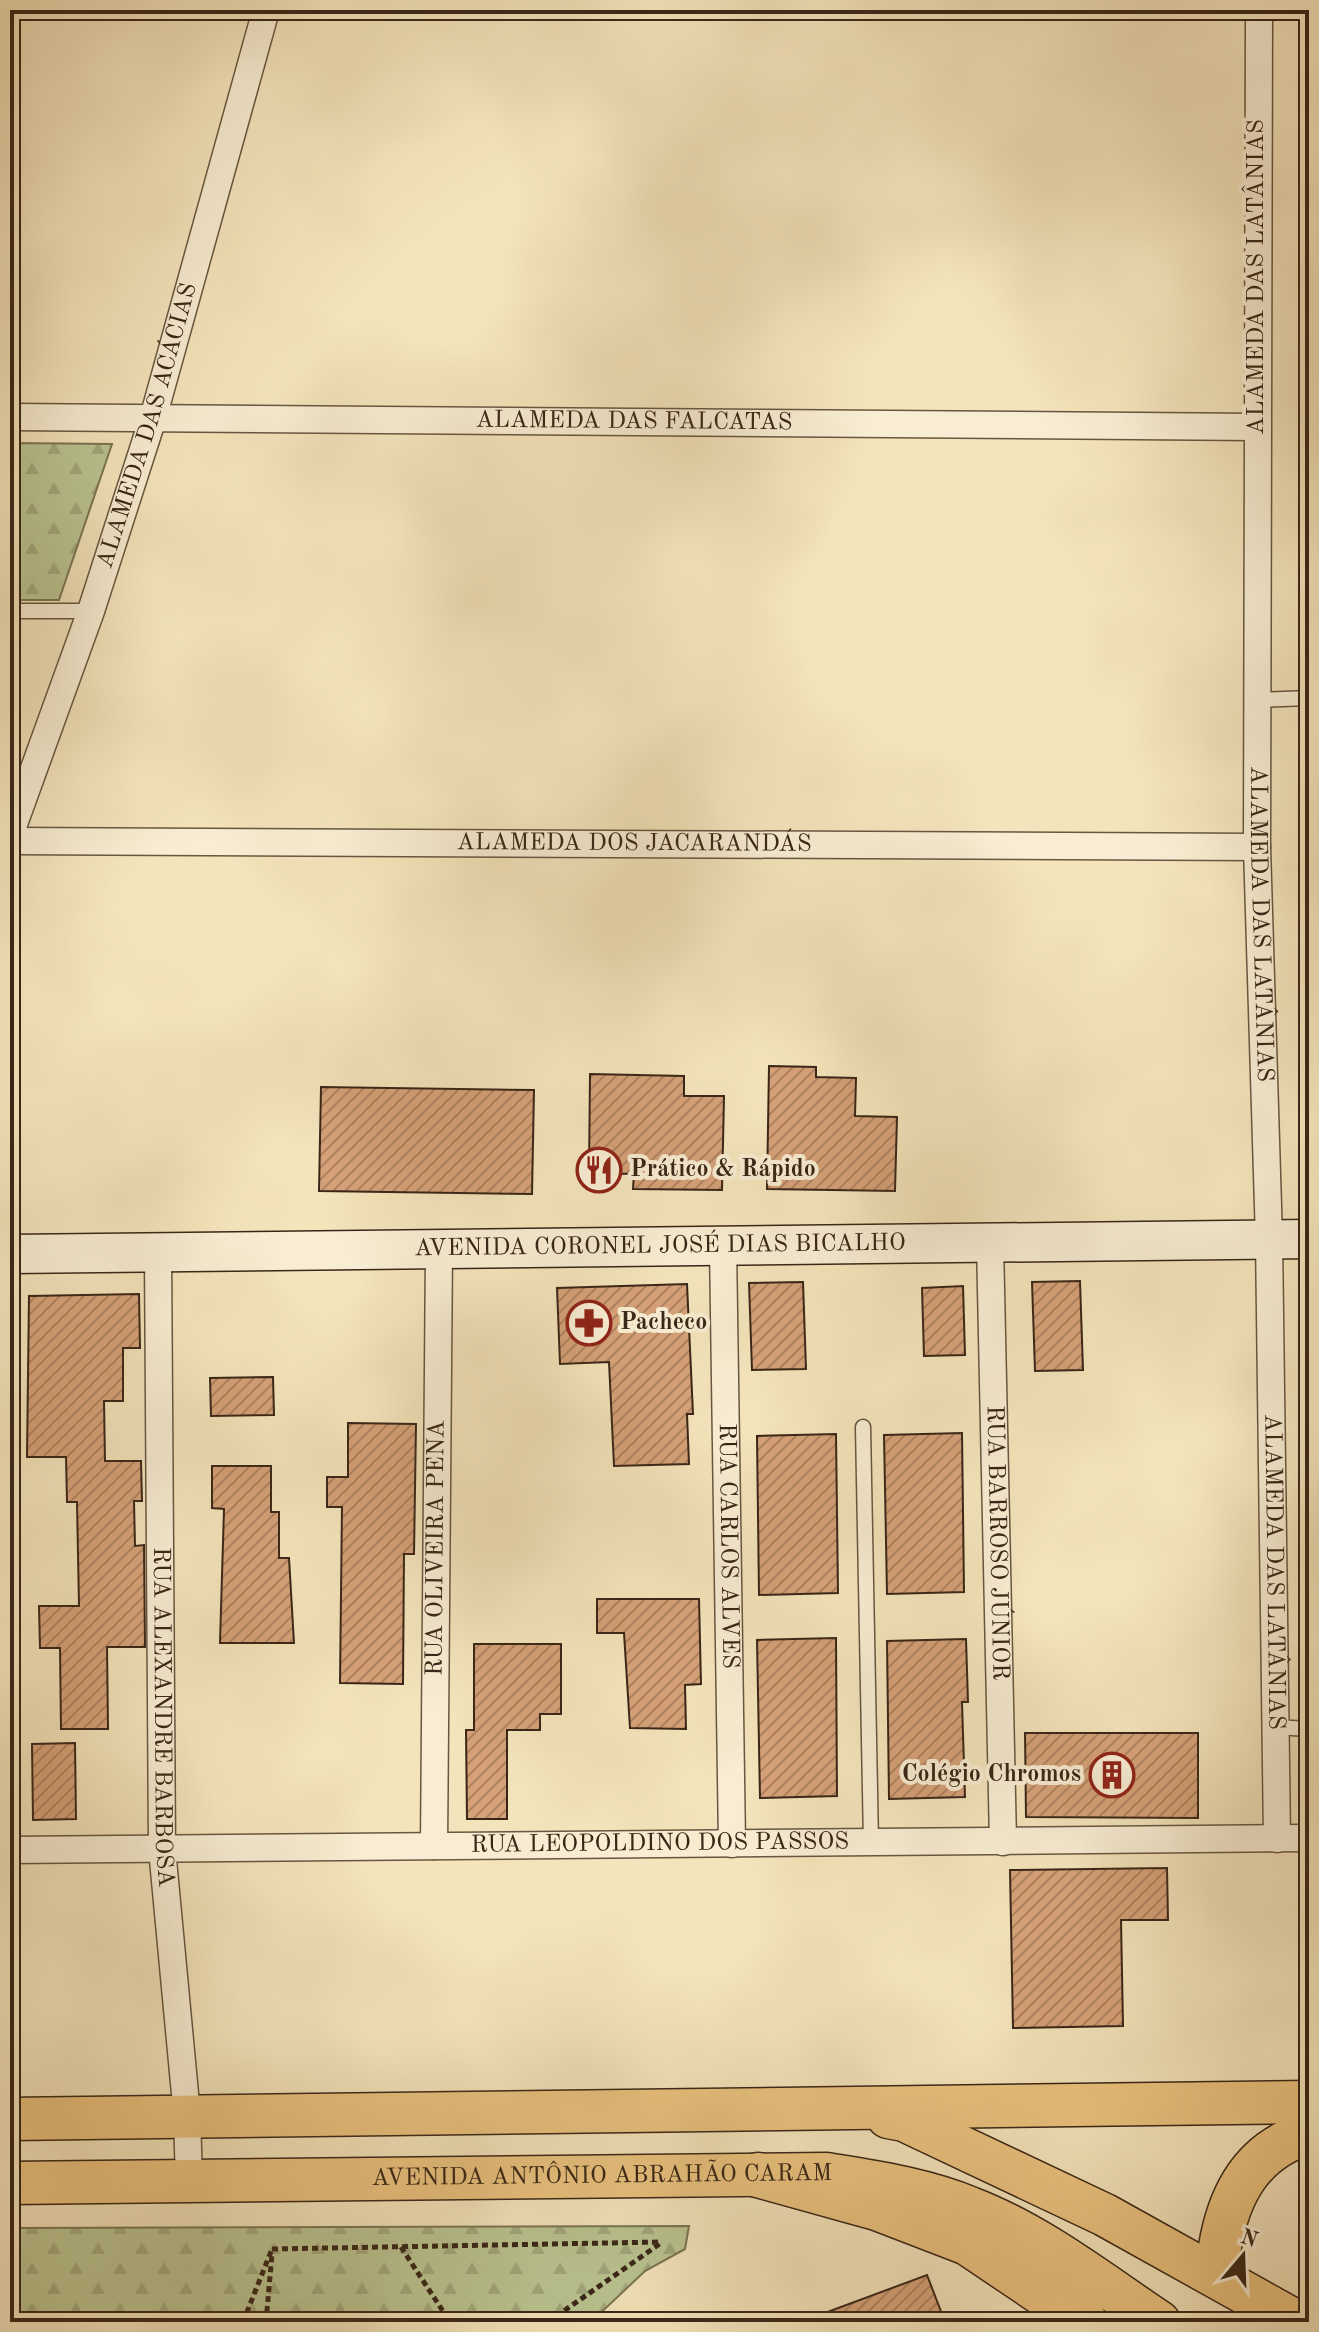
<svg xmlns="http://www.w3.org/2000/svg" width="1319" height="2332" viewBox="0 0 1319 2332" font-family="'Old Standard TT',serif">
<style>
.forest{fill:url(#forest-firs);stroke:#7a7554;stroke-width:2}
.building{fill:url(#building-hatch);stroke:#392617;stroke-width:2}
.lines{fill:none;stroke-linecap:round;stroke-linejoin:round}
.lane-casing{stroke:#685640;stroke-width:17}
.street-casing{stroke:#685640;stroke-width:29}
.secondary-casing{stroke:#392617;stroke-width:41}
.primary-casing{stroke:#392617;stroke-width:45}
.highway-casing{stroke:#392617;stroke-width:47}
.path{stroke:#392617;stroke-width:5;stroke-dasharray:6 4;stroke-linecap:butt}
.lane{stroke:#f8edd3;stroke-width:14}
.street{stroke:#f8edd3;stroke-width:26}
.secondary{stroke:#f8edd3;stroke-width:38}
.primary{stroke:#eac27e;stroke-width:42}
.highway{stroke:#eac27e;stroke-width:44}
.labels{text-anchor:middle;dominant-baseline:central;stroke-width:8;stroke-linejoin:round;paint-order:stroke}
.street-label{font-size:24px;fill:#392617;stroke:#f8edd3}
.poi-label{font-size:24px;font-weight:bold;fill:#392617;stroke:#f8edd3;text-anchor:start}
</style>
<defs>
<pattern id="forest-firs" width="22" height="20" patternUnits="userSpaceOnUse" patternTransform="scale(2)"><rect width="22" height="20" fill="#bac491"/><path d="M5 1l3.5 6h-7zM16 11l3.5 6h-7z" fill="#a1a87c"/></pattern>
<pattern id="building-hatch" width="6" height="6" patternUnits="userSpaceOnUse" patternTransform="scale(2)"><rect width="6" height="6" fill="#d6a178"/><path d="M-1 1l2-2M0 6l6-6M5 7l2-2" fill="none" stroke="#af8361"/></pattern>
</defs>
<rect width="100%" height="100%" fill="#f4e4bb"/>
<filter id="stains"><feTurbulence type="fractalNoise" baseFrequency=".0025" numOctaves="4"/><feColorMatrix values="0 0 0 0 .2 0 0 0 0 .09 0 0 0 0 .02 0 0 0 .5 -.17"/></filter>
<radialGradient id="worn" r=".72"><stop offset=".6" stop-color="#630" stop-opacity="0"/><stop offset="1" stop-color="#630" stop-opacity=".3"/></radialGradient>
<!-- forest -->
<g class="forest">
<path d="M10 443 112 444 59 600H10Z"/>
<path d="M689 2226 685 2249 645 2271 591 2322H10V2228Z"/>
</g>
<!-- building -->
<g class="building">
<path d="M769 1066 816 1067V1077L856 1078 855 1116 897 1117 895 1191 767 1189Z"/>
<path d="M590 1074 684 1076V1096H724L722 1190 633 1189 634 1174 589 1173Z"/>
<path d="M321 1087 534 1090 532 1194 319 1191Z"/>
<path d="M1080 1281 1083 1370 1035 1371 1032 1282Z"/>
<path d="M803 1282 806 1369 752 1370 749 1283Z"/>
<path d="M687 1284 693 1414H687L689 1464 614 1466 609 1362 560 1364 557 1288Z"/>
<path d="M963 1286 965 1355 924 1356 922 1288Z"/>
<path d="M139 1294 140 1348H123V1401H104L105 1461H141L142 1501H134L135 1546 144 1545 145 1647H107L108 1729H61L60 1648H40L39 1606H79L77 1502H67L66 1457H27L29 1296Z"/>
<path d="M273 1377 274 1415 211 1416 210 1378Z"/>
<path d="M348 1423 416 1424 414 1554H404L403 1684 340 1683 342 1507H327V1477H348Z"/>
<path d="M962 1433 964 1592 887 1594 884 1435Z"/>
<path d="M836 1434 838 1593 759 1595 757 1436Z"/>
<path d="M212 1466H271V1512H279V1558H289L294 1643H220L224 1509 212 1508Z"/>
<path d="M597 1599H699L701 1684 685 1685 686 1729 630 1728 624 1633H597Z"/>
<path d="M836 1638 837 1796 760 1798 757 1640Z"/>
<path d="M966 1639 968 1702H962L965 1797 889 1799 887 1641Z"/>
<path d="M474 1644H561V1714H540V1730H507V1819H467L466 1730H474Z"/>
<path d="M1025 1733H1198V1818L1026 1817Z"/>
<path d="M75 1743 76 1819 33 1820 32 1744Z"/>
<path d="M1167 1868 1168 1920H1121L1123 2026 1013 2028 1010 1870Z"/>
<path d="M927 2275 945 2322H806V2320Z"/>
</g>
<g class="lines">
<!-- lane casing -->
<g class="lane-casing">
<g id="lane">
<path d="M10 611H91"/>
<path d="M1257 700 1309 698"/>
<path d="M863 1427 871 1843"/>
<path d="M1275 1727 1309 1729"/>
</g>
</g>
<!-- street casing -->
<g class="street-casing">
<g id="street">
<path id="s1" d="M1259 10 1257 847 1269 1239 1277 1839"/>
<path id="s2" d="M10 417 1256 427"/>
<path id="s3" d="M10 835 91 611 153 418 266 10"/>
<path id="s4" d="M10 841 1257 847"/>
<path id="s5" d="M990 1243 1003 1842"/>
<path id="s6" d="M723 1246 732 1844"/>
<path id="s7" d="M158 1253 162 1849 187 2115 189 2181"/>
<path id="s8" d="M434 1846 439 1249"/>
<path id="s9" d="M10 1850 1309 1838"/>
</g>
</g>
<!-- secondary casing -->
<g class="secondary-casing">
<g id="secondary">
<path id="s10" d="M10 1254 1309 1239"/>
</g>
</g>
<!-- primary casing -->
<g class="primary-casing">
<g id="primary">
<path d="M888 2117 904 2120 1105 2215 1297 2322"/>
<path d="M10 2119 1309 2102"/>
<path id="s11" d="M10 2183 826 2174C875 2182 924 2189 970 2208 1038 2234 1099 2282 1159 2322"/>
<path d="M1220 2247C1229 2193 1253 2149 1309 2133"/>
</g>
</g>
<!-- highway casing -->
<g class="highway-casing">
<path id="highway" d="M758 2175 877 2208 968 2243 1085 2322"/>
</g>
<!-- path -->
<g class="path">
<path d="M401 2247 450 2322"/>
<path d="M272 2249 662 2242"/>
<path d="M243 2322 272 2249"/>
<path d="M266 2322 272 2254"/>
<path d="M548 2322 661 2243"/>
</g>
<!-- lane -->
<use href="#lane" class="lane"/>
<!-- street -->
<use href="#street" class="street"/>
<!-- secondary -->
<use href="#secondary" class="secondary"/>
<!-- primary -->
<use href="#primary" class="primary"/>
<!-- highway -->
<use href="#highway" class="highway"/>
</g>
<!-- icons -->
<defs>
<g id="restaurant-ring" transform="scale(2.3)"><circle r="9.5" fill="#f8edd3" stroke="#8f2418" stroke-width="1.5"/><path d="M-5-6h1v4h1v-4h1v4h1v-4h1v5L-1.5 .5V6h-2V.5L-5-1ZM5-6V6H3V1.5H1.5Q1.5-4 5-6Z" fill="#8f2418"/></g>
<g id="pharmacy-ring" transform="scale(2.3)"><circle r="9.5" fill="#f8edd3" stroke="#8f2418" stroke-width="1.5"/><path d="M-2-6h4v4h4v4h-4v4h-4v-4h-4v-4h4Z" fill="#8f2418"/></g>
<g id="building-ring" transform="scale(2.3)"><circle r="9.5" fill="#f8edd3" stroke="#8f2418" stroke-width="1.5"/><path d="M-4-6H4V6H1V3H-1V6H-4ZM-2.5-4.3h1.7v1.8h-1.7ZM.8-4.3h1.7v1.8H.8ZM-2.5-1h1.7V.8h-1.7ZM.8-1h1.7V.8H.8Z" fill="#8f2418"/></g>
</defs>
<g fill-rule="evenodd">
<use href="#restaurant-ring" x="599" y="1170"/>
<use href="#pharmacy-ring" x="589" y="1323"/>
<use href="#building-ring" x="1112" y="1775"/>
</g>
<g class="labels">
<!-- street labels -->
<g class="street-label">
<text transform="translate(1257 277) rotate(-90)">ALAMEDA DAS LATÂNIAS</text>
<text stroke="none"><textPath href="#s2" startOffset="624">ALAMEDA DAS FALCATAS</textPath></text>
<text stroke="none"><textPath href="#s3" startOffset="432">ALAMEDA DAS ACÁCIAS</textPath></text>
<text stroke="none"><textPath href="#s4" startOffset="624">ALAMEDA DOS JACARANDÁS</textPath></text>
<text stroke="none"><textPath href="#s1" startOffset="914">ALAMEDA DAS LATÂNIAS</textPath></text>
<text stroke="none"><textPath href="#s10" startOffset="650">AVENIDA CORONEL JOSÉ DIAS BICALHO</textPath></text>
<text stroke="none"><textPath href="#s5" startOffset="300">RUA BARROSO JÚNIOR</textPath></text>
<text stroke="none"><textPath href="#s6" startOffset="300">RUA CARLOS ALVES</textPath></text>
<text stroke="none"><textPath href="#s8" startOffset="298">RUA OLIVEIRA PENA</textPath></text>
<text stroke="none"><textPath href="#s1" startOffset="1562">ALAMEDA DAS LATÂNIAS</textPath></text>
<text stroke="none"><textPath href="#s7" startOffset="464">RUA ALEXANDRE BARBOSA</textPath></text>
<text stroke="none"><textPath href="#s9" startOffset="650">RUA LEOPOLDINO DOS PASSOS</textPath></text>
<text stroke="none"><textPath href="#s11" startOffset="592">AVENIDA ANTÔNIO ABRAHÃO CARAM</textPath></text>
</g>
<!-- poi labels -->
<g class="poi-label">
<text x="630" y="1170">Prático &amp; Rápido</text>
<text x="620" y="1323">Pacheco</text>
<text x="1081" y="1775" text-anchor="end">Colégio Chromos</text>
</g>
</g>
<!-- margin -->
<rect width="1319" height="2332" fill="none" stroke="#f4e4bb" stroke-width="40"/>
<rect x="12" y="12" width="1295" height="2308" fill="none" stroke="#392617" stroke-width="4"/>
<rect x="20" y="20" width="1279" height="2292" fill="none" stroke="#392617" stroke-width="2"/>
<!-- north arrow -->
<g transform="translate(1243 2256) rotate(19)" stroke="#f8edd3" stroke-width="6" paint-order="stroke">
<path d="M0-6L14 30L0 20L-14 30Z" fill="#392617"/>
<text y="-12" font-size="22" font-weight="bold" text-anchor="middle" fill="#392617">N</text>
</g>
<rect width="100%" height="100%" filter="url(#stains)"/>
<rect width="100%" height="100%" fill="url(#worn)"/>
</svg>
